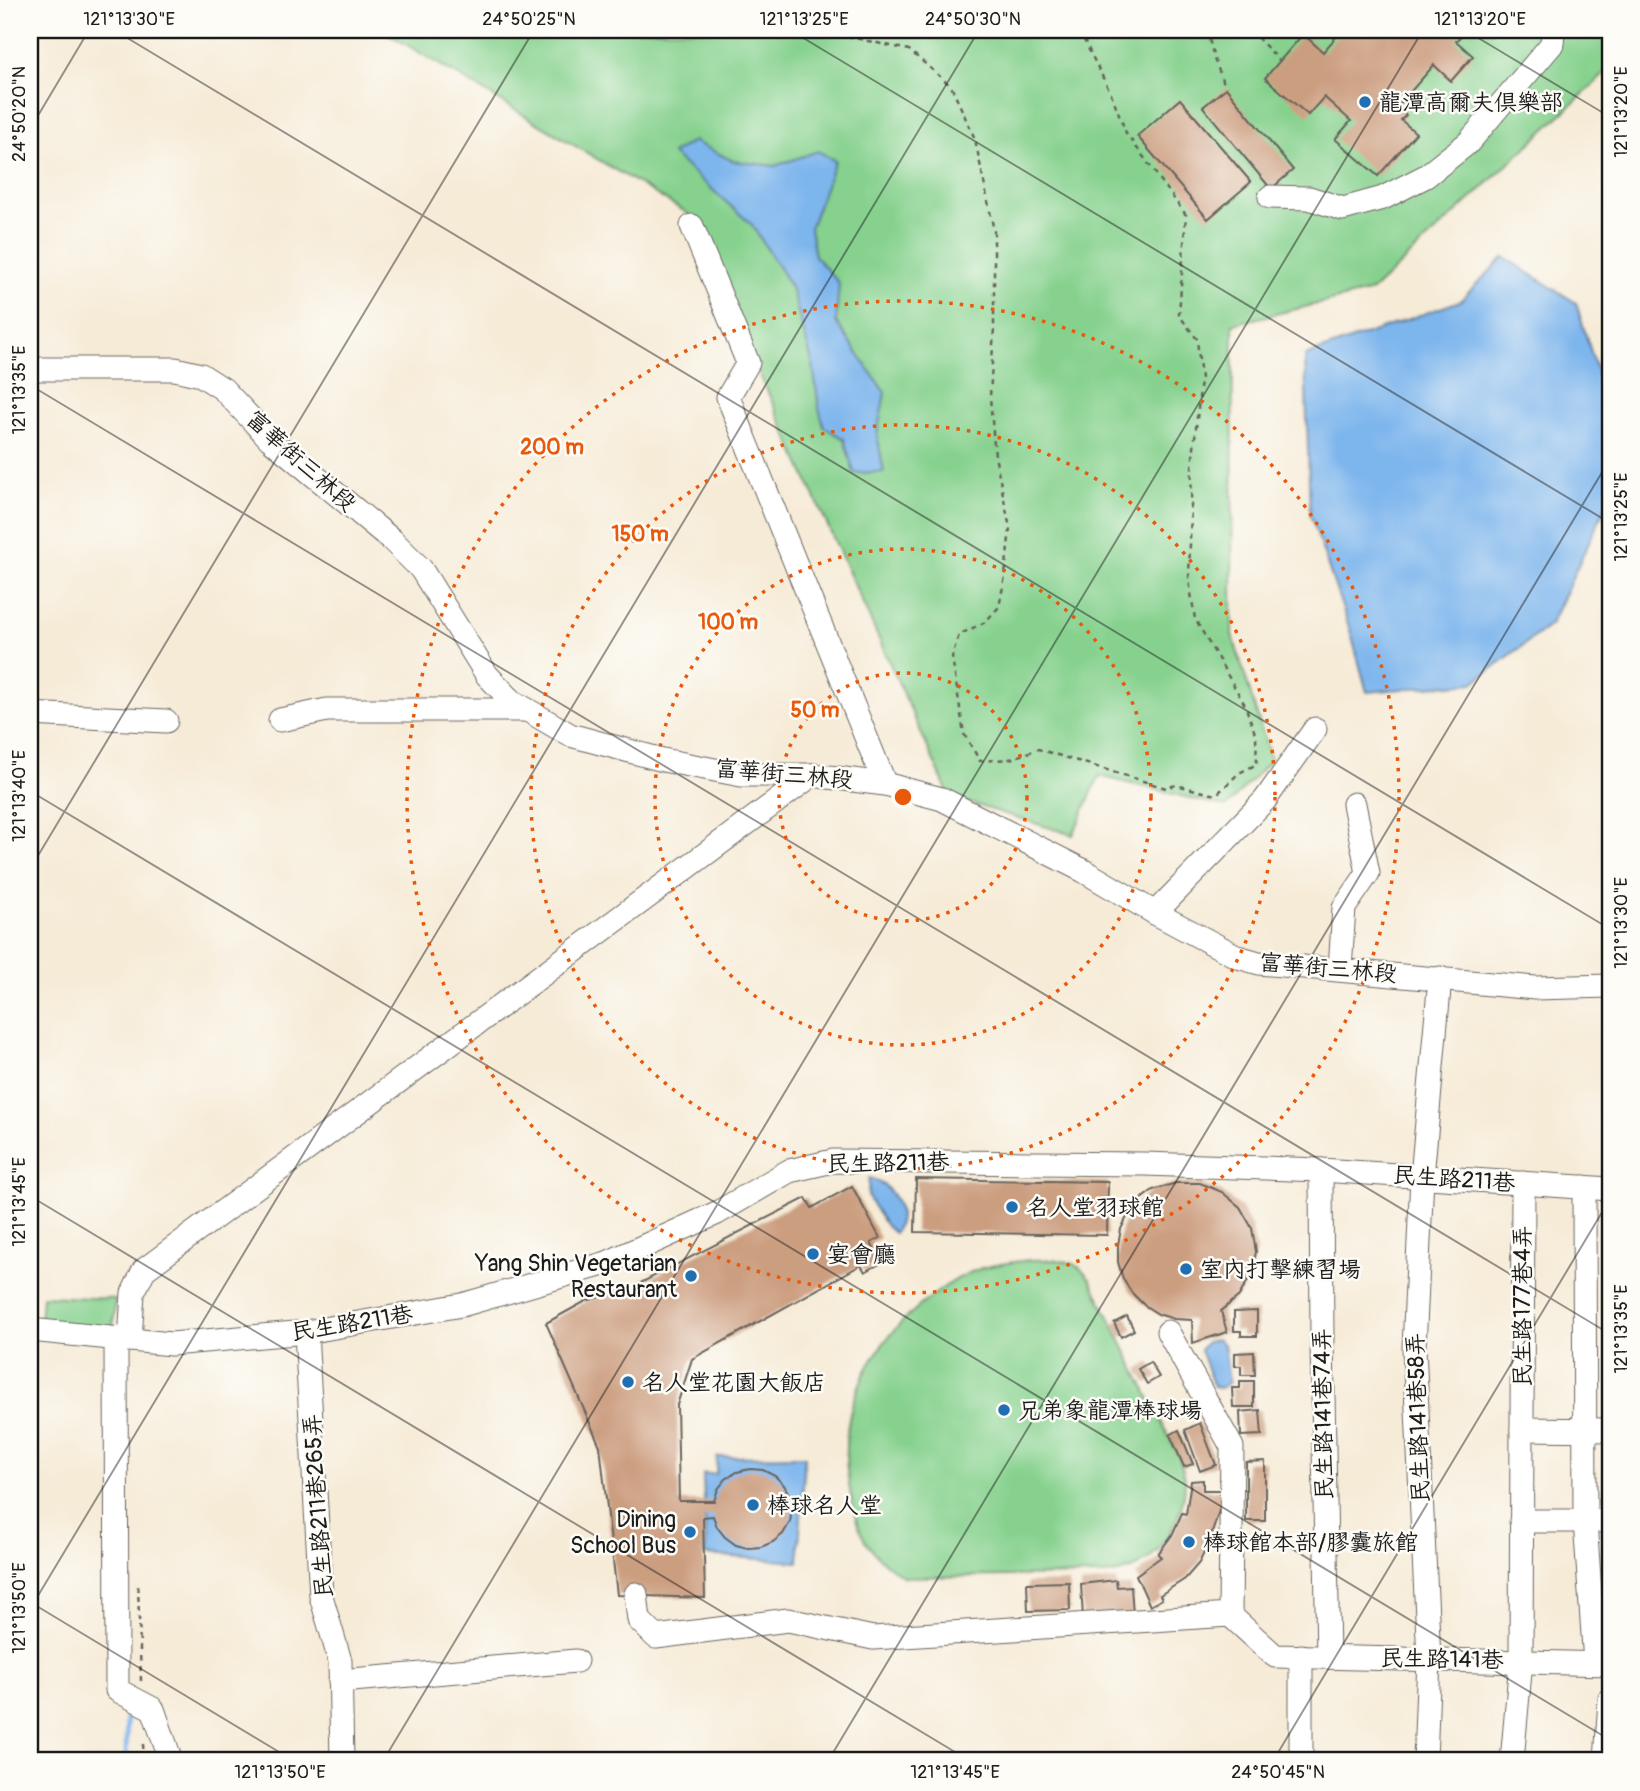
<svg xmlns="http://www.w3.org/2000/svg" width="1640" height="1791" viewBox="0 0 1640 1791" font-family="Pangolin,'LXGW WenKai TC',sans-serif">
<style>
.green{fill:#86d18e;stroke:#517655;stroke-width:2}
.water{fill:#7db5ed;stroke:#4c6884;stroke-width:2}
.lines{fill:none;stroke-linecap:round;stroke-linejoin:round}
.stream{stroke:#7db5ed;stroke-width:5}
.building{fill:#cc9e80}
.minor-casing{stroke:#68645d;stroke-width:25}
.path{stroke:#68645d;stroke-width:2.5;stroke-dasharray:5 5;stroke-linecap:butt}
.minor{stroke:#fff;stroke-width:23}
.ticks{fill:none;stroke:#1c1c1c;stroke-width:2;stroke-opacity:0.45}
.ring{fill:none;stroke:#e8590c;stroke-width:3.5;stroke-dasharray:3.5 7}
.poi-dot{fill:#1f6fb2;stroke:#fdfcf7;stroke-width:2.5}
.labels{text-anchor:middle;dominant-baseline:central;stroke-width:5;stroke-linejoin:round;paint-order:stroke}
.poi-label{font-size:23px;fill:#1c1c1c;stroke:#fdfcf7;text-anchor:start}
.street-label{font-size:23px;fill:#1c1c1c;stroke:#fdfcf7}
.centre{fill:#e8590c;stroke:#fdfcf7;stroke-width:3.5}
.ring-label{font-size:21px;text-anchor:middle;font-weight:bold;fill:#e8590c;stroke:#fdfcf7;stroke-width:5;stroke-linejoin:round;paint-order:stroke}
.neatline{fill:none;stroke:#1c1c1c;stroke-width:2.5}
.ticks-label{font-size:18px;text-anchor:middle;fill:#1c1c1c}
</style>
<rect width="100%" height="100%" fill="#fdfcf7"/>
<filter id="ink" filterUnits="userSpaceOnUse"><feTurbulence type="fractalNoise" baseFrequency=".0143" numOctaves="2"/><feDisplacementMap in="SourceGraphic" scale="14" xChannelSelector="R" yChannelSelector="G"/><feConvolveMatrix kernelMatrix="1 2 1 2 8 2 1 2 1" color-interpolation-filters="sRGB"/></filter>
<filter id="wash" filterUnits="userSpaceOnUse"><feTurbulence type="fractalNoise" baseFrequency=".00686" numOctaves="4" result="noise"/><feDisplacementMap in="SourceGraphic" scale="28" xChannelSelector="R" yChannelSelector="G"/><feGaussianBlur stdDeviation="1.57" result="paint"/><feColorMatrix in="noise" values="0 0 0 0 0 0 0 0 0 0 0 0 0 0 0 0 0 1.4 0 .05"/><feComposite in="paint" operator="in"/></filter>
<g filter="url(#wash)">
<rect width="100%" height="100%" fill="#f6ebd7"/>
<!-- green -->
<g class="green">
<path d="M382 30H1610V69L1372 291 1233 324 1232 634 1271 760 1226 807 1099 776 1073 835 950 797 687 213Z"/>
<path d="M1029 1260C1055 1260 1074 1256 1090 1279L1177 1453C1180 1461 1184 1471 1185 1479 1186 1512 1165 1552 1136 1567 1126 1572 1114 1574 1104 1575L904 1577C863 1550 857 1533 849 1485 835 1409 870 1342 931 1297 946 1285 963 1274 982 1268 997 1264 1013 1262 1029 1260Z"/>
<path d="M42 1296 115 1299 113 1328 40 1325Z"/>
</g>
<!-- water -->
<g class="water">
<path d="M693 141 733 161 775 166 818 151 835 161 810 228 815 256 839 283 836 322 885 393 877 434 884 472 854 473 844 439 824 427 819 408 813 365 791 287 752 225 672 154Z"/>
<path d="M1504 257 1576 303 1610 414V497L1550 625 1473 683 1367 692 1350 630 1310 514 1305 356 1460 301Z"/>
<path d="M869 1178C892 1185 909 1212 894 1233L886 1226 868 1197Z"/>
<path d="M1217 1339 1224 1345 1229 1382 1222 1388 1214 1387 1200 1350 1207 1342Z"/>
<path d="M805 1456 798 1562 706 1555 703 1474H716L717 1457Z"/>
</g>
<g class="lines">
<!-- stream -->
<path class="stream" d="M126 1761 127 1701"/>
</g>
<g id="blocks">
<!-- building -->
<g class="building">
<path d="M1342 30H1466L1456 41 1473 56 1451 81 1434 65 1397 107 1406 115 1401 120 1416 133 1378 176 1335 139 1351 121 1324 97 1308 115 1265 78 1303 34 1323 52Z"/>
<path d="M1226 88 1293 170 1271 189 1203 107Z"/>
<path d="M1180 99 1251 182 1208 219 1137 136Z"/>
<path d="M916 1179 1108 1182 1107 1235 915 1232Z"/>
<path d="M1176 1183H1200L1222 1192 1240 1207 1252 1228 1256 1252 1251 1275 1239 1296 1221 1311 1227 1332 1193 1343 1192 1320 1174 1319 1158 1314 1144 1305 1132 1293 1123 1279 1118 1262V1245L1121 1229 1129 1213 1140 1200 1153 1190Z"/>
<path d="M852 1186 880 1238 871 1243 881 1263 865 1272 861 1265 692 1359 677 1405 679 1501H714L718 1489 726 1479 737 1472 750 1469 763 1470 775 1476 784 1485 790 1496 792 1509 790 1522 783 1534 773 1542 761 1547 748 1548 736 1545 725 1537 717 1527 713 1516 703 1517 705 1598 617 1595 600 1446 546 1323 586 1301 627 1290 806 1198 812 1208Z"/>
<path d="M1257 1311V1336H1241V1331H1234V1312Z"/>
<path d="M1127 1316 1134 1330 1121 1337 1114 1323Z"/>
<path d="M1254 1352 1255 1375H1241V1366H1235V1353Z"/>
<path d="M1150 1362 1159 1377 1147 1384 1138 1369Z"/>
<path d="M1240 1381H1254V1407H1233L1232 1388H1240Z"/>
<path d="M1260 1410 1262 1435 1241 1436 1240 1412Z"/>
<path d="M1200 1423 1216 1465 1200 1471 1185 1430Z"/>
<path d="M1179 1430 1193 1464 1184 1467 1170 1435Z"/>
<path d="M1265 1461V1521H1246V1462Z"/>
<path d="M1203 1480V1490H1221L1220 1507 1209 1543 1199 1563 1185 1579 1160 1595 1162 1599 1150 1606 1136 1575 1161 1557 1158 1554 1172 1535 1182 1513 1186 1514 1191 1481Z"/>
<path d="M1116 1580 1117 1587 1131 1586 1133 1614 1083 1618 1081 1584Z"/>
<path d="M1069 1582 1070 1610 1028 1611 1027 1583Z"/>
</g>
</g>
</g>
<g filter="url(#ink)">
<use href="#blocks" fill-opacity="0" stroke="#68645d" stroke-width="2"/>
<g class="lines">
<!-- minor casing -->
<g class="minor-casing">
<g id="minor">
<path d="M1270 197 1309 198 1343 209 1383 198 1426 176 1469 142 1552 44 1553 30"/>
<path d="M692 226 748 363 728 397 885 784"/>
<path d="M30 369H175L201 375 223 389 270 439 392 540 421 569 487 675 512 701 570 735 663 760 741 775H812L885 784 942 799 1084 871 1155 913 1238 957 1259 963 1535 988 1610 986"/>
<path d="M30 714 166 721"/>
<path d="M280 720 327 710H527"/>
<path d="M1155 913 1265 800 1315 729"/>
<path d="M1340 969 1344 908 1368 873 1354 804"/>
<path d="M1321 1170 1322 1342 1328 1657"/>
<path d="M1584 1187 1585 1521 1595 1663"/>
<path d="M30 1330 171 1344 306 1332 462 1305 607 1263 717 1213 789 1171 833 1161 1144 1164 1321 1170 1610 1189"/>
<path d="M306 1332 321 1596 340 1661 342 1761"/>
<path d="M1168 1332 1232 1447 1230 1615 1275 1656 1610 1664"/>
<path d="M116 1339 117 1690 153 1709 171 1761"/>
<path d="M130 1340 133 1293 144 1270 812 775"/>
<path d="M1522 1429 1610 1430"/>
<path d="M1521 1521H1610"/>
<path d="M636 1594 639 1620 656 1637 788 1620 873 1638 1230 1615"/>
<path d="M1301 1656V1761"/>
<path d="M340 1681 576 1661"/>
<path d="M1425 1761 1429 1659 1414 1348 1422 1177 1440 978"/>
<path d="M1512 1761 1521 1661 1523 1183"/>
<path d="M1606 1761 1610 1699"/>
</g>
</g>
<!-- path -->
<g class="path">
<path d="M758 30 792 35 832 33 909 50 951 86 975 139 994 231V328L990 397 995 456 1010 528 1005 576 999 607 985 622 959 635 952 657 964 734 980 761 1010 759 1038 749 1166 788 1176 785 1216 795 1239 773 1257 764 1256 736 1245 705 1195 619 1189 580 1192 467 1201 379 1197 339 1179 315 1186 215 1126 133 1113 98 1079 30"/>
<path d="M1207 30 1214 59 1226 88"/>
<path d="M1250 30 1280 61"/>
<path d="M138 1586 141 1681"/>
<path d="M143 1744 144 1761"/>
</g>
<!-- minor -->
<use href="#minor" class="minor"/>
</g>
</g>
<!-- ticks -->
<path class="ticks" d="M114 30 1610 929M790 30 1610 523M1465 30 1610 117M30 129 89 30M30 385 1610 1334M30 791 1610 1740M30 869 534 30M30 1196 970 1761M30 1602 294 1761M30 1609 979 30M383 1761 1423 30M828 1761 1610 459M1273 1761 1610 1199"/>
<!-- distance rings -->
<g class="ring">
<circle cx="903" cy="797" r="124"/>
<circle cx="903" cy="797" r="248"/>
<circle cx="903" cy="797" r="372"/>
<circle cx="903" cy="797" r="496"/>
</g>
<!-- markers -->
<g class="poi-dot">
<circle cx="1365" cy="102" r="7"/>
<circle cx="1012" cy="1207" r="7"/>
<circle cx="813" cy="1254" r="7"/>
<circle cx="1186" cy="1269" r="7"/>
<circle cx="691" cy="1276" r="7"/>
<circle cx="628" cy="1382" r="7"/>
<circle cx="1004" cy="1410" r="7"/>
<circle cx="753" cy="1505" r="7"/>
<circle cx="690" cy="1532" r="7"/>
<circle cx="1189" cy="1542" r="7"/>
</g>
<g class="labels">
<!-- poi labels -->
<g class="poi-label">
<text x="1379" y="102">龍潭高爾夫俱樂部</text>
<text x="1026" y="1207">名人堂羽球館</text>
<text x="827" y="1254">宴會廳</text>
<text x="677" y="1263" text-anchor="end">Yang Shin Vegetarian<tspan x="677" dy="26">Restaurant</tspan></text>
<text x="1200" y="1269">室內打擊練習場</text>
<text x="642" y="1382">名人堂花園大飯店</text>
<text x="1018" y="1410">兄弟象龍潭棒球場</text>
<text x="767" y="1505">棒球名人堂</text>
<text x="676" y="1519" text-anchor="end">Dining<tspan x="676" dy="26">School Bus</tspan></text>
<text x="1203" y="1542">棒球館本部/膠囊旅館</text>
</g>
<!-- street labels -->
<g class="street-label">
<text transform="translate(301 461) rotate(42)">富華街三林段</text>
<text transform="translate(784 774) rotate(5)">富華街三林段</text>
<text transform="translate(1328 968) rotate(5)">富華街三林段</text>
<text transform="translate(888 1163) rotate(-1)">民生路211巷</text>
<text transform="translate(1454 1179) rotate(4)">民生路211巷</text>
<text transform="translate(1522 1306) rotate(-90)">民生路177巷4弄</text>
<text transform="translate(352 1323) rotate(-9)">民生路211巷</text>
<text transform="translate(1323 1414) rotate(-91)">民生路141巷74弄</text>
<text transform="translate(1418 1418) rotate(-92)">民生路141巷58弄</text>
<text transform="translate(318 1506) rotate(-94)">民生路211巷265弄</text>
<text transform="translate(1442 1659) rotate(1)">民生路141巷</text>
</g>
</g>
<circle cx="903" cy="797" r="10" class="centre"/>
<g class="ring-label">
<text x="552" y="454">200 m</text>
<text x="640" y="541">150 m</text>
<text x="728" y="629">100 m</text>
<text x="815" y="717">50 m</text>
</g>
<!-- margin -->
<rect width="1640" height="1791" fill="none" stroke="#fdfcf7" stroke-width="77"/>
<rect x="38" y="38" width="1564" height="1714" class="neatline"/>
<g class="ticks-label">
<text x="129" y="25">121°13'30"E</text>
<text x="529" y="25">24°50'25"N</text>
<text x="804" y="25">121°13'25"E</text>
<text x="973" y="25">24°50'30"N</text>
<text x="1480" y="25">121°13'20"E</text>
<text transform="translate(1621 112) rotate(-90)" y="6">121°13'20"E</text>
<text transform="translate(19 114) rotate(-90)" y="6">24°50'20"N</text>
<text transform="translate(19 390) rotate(-90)" y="6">121°13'35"E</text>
<text transform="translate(1621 517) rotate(-90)" y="6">121°13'25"E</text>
<text transform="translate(19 796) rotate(-90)" y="6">121°13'40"E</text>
<text transform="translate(1621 923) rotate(-90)" y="6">121°13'30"E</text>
<text transform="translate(19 1202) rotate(-90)" y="6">121°13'45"E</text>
<text transform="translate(1621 1329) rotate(-90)" y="6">121°13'35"E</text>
<text transform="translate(19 1608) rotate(-90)" y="6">121°13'50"E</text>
<text x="280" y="1778">121°13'50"E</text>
<text x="955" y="1778">121°13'45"E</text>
<text x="1278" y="1778">24°50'45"N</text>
</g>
</svg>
